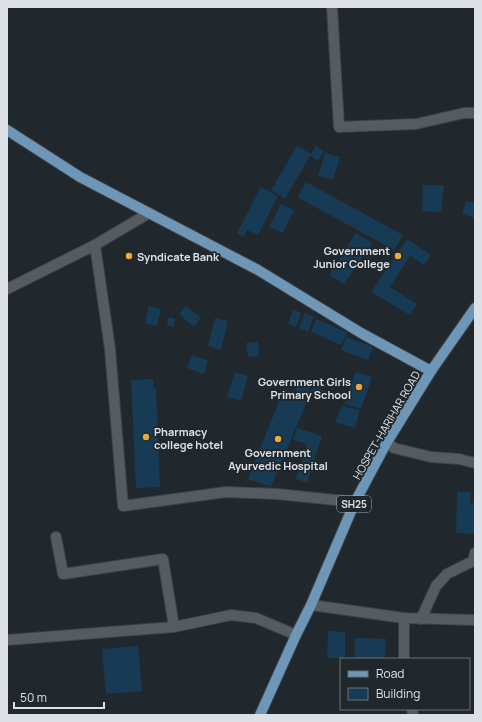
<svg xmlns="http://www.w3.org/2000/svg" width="482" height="722" viewBox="0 0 482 722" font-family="Manrope,sans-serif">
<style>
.building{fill:#173a55}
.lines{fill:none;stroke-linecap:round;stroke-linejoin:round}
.street-casing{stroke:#3d4247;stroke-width:12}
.primary-casing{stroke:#3d4247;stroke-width:12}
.street{stroke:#545c62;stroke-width:10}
.primary{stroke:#6e96b6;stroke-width:10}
.poi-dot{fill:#eda83b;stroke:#21282d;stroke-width:1.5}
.labels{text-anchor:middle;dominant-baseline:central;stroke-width:3.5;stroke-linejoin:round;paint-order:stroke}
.shield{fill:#21282d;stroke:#a5aaae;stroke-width:1}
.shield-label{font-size:10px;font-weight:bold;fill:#dde1e5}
.poi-label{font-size:11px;font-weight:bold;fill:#dde1e5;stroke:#21282d;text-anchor:end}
.street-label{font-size:11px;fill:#dde1e5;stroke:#21282d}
</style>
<rect width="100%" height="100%" fill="#21282d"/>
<!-- building -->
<g class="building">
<path d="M297 146 311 154 316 146 324 151 318 161 310 156 285 199 271 190Z"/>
<path d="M325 153 340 157 333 180 318 176Z"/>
<path d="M306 182 403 235 394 250 297 197Z"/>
<path d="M423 185H444L441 212 422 211Z"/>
<path d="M261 187 278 196 258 235 247 230 244 237 237 233Z"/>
<path d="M466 201 475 203V218L462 214Z"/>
<path d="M281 204 294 210 283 233 269 227Z"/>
<path d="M356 233 372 243 344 284 329 275Z"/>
<path d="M407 239 431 255 424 265 410 256 390 287 417 304 410 315 371 292Z"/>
<path d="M149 306 161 309 157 326 145 323Z"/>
<path d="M186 306 201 318 194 327 179 314Z"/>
<path d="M293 310 301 313 296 327 288 324Z"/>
<path d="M305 313 314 317 308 332 299 328Z"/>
<path d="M168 318H175L174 326H167Z"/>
<path d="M215 318 228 321 221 350 208 346Z"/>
<path d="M316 319 347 332 341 345 311 332Z"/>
<path d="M346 337 373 347 368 360 341 350Z"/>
<path d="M258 342 259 356 248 357 246 343Z"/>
<path d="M192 355 208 361 204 374 187 368Z"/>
<path d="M235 372 248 376 241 401 227 397Z"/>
<path d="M356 372 372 377 361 409 344 404Z"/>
<path d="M300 378 312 383 308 395 295 391Z"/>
<path d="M153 379V388H156L160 487 136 488 131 380Z"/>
<path d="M314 386 326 391 323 397 311 392Z"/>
<path d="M284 389 308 399 271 487 248 479Z"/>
<path d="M342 406 360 410 355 428 335 422Z"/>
<path d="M297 428 322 436 307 483 296 479 307 444 293 440Z"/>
<path d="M457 492H471L470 503H475V534L456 533Z"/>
<path d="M328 631 345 632V658H327Z"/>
<path d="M355 638 386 639 385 659 354 658Z"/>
<path d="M138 646 142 691 106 694 102 649Z"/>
</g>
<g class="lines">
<!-- street casing -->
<g class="street-casing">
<g id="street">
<path d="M332 7 339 127 416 124 464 113H475"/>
<path d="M95 245 149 213"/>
<path d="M7 289 95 245 110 349 123 506 226 492 277 494 355 502"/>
<path d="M387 442 394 448 431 457 459 459 475 463"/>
<path d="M56 537 63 574 163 559 174 627"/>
<path d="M311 605 404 618 475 620"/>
<path d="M421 619 436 586 447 574 473 561 475 553"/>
<path d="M7 640 174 627 231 615 256 618 296 635"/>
<path d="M404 659V618"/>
<path d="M412 709 413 715"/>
</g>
</g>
<!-- primary casing -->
<g class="primary-casing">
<g id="primary">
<path d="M7 130 80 177 258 270 361 333 431 371"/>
<path d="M260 715 296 635 311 605 355 502 387 442 431 371 475 308"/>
</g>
</g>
<!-- street -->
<use href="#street" class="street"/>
<!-- primary -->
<use href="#primary" class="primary"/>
</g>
<!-- markers -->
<g class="poi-dot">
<circle cx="129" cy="256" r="4"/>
<circle cx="398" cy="256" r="4"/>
<circle cx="359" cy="387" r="4"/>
<circle cx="146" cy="437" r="4"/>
<circle cx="278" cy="439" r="4"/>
</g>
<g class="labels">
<!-- shield labels -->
<rect class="shield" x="337" y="496" width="34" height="16" rx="3"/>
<g class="shield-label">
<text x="354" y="504">SH25</text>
</g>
<!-- poi labels -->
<g class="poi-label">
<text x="390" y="250">Government<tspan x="390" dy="13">Junior College</tspan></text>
<text x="137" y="256" text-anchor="start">Syndicate Bank</text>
<text x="351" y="381">Government Girls<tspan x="351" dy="13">Primary School</tspan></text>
<text x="154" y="431" text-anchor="start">Pharmacy<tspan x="154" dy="13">college hotel</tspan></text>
<text x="278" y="452" text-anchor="middle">Government<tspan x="278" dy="13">Ayurvedic Hospital</tspan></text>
</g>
<!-- street labels -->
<g class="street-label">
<text transform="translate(386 425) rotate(-60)">HOSPET-HARIHAR ROAD</text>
</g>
</g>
<!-- border -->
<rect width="482" height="722" fill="none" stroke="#dde1e5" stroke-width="16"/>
<!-- legend -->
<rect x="340" y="658" width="130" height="52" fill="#21282d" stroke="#6c7277"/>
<rect x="348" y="671" width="20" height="6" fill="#6e96b6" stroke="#6c7277"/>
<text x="376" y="678" font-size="12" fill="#dde1e5">Road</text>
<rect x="348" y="688" width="20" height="12" fill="#173a55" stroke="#6c7277"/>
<text x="376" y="698" font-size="12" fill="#dde1e5">Building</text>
<!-- scale -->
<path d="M14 702v6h90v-6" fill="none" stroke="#dde1e5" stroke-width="2"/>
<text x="20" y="702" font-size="12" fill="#dde1e5" stroke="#21282d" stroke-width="3" paint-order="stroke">50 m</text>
</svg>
